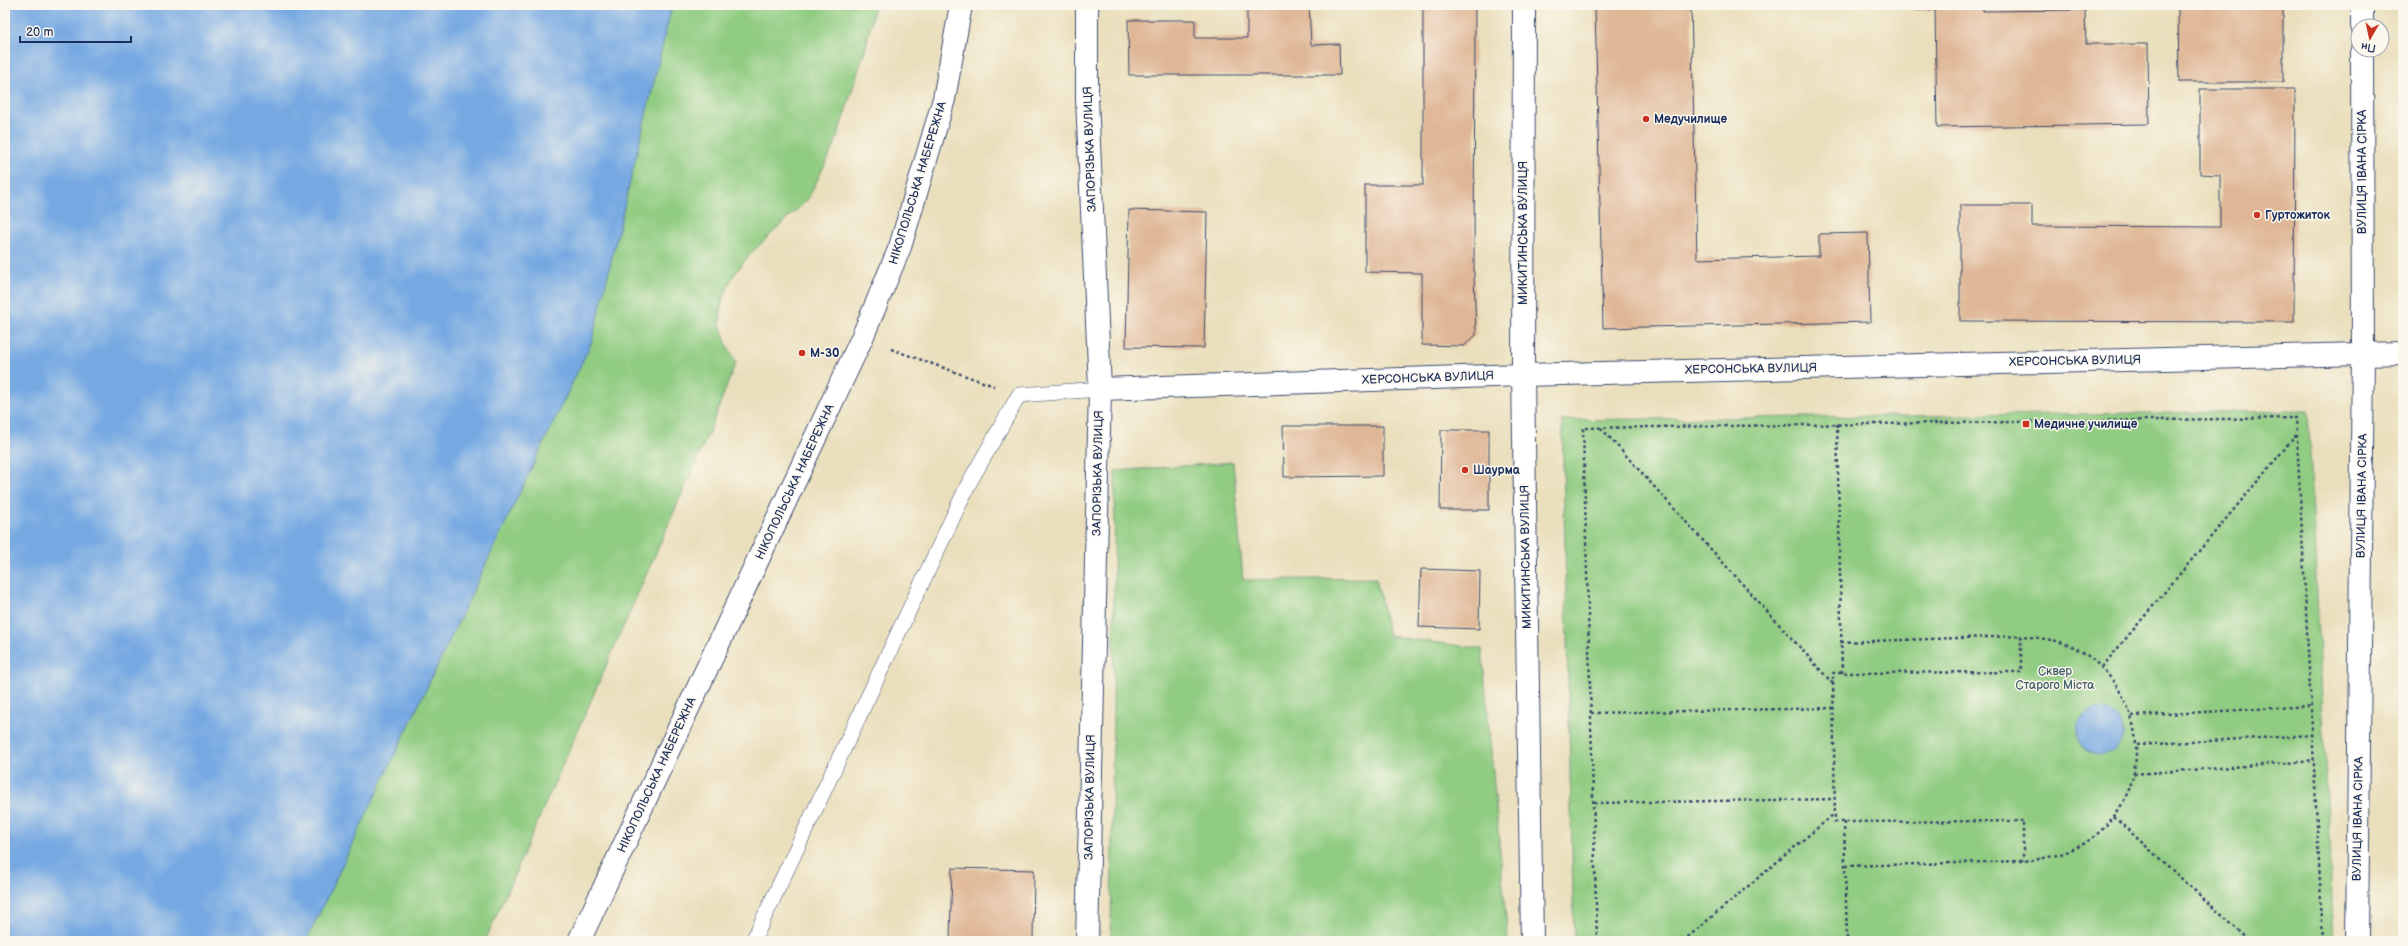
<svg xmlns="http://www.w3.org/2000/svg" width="2408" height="946" viewBox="0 0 2408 946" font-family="'Balsamiq Sans',sans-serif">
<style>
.green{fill:#90cc81;stroke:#567e70}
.water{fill:#76a9e2;stroke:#486ca0}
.building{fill:#dfb796}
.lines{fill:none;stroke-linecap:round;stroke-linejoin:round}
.lane-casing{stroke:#3a496c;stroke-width:16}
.street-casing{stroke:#3a496c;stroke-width:24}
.secondary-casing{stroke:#3a496c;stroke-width:24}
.path{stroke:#3a496c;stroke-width:2.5;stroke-dasharray:3 3;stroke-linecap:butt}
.lane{stroke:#fff;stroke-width:15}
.street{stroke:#fff;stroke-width:22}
.secondary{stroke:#fff;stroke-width:22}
.poi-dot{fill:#c8321e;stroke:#fbf7ec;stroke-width:1.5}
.labels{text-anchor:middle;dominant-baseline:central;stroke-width:3;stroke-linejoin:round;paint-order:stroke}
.poi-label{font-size:12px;font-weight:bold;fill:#1b2f5e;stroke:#fbf7ec;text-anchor:start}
.street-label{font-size:12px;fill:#1b2f5e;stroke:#fbf7ec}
.park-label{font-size:12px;fill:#3e5e68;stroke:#fbf7ec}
</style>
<rect width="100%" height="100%" fill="#fbf7ec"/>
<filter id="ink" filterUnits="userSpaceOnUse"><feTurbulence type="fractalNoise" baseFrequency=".025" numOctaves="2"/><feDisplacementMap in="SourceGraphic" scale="8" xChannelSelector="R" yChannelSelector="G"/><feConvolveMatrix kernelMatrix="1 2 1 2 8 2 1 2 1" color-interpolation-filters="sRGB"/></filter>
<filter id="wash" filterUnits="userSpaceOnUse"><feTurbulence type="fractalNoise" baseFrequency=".012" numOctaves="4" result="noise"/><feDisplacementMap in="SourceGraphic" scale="16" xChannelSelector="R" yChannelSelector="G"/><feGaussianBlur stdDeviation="0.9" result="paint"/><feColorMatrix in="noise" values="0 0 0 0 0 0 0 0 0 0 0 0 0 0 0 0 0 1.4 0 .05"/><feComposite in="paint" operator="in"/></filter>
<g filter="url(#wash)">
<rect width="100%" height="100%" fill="#eadfbc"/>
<!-- green -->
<g class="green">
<path d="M672 5H875L865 50 835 144 808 199 750 254 731 279 722 301 720 324 726 343 736 362 710 430 485 941H306L592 341Z"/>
<path d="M2308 411 2334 941H1574L1562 420Z"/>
<path d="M1233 462 1243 580 1376 578 1389 636 1482 649 1508 941H1111L1115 471Z"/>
</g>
<!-- water -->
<g class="water">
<path d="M5 5H672L592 341 306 941H5Z"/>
<circle cx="2100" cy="732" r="23"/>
</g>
<g id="blocks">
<!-- building -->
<g class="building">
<path d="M1247 5H1309L1311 45 1339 44 1340 75H1129L1128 20H1195V38H1247Z"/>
<path d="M1423 5H1475L1474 273 1476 335 1464 346 1422 345V273L1365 272V185H1423Z"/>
<path d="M1595 5H1691L1697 259 1819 256V234L1868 233 1870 322 1603 328Z"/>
<path d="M1913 5H1983V11L2085 10 2086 44H2148L2149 124 1937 127 1935 10H1913Z"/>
<path d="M2178 5H2283V82H2179Z"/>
<path d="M2200 89H2295L2294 322 1960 321V205H2032V226L2220 227V175L2200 174Z"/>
<path d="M1129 210 1207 212 1204 348 1126 347Z"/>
<path d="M1283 426H1383V476L1284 477Z"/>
<path d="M1441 430H1489V510H1440Z"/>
<path d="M1421 569 1480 571 1479 629 1419 627Z"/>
<path d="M952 868 1034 870 1033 941H950Z"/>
</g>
</g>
</g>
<g filter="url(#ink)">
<use href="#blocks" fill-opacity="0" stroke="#3a496c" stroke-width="1"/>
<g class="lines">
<!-- lane casing -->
<g class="lane-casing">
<path id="lane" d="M753 941 969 483 1019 395 1100 389"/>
</g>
<!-- street casing -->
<g class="street-casing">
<g id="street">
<path d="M1087 5V99L1100 389"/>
<path d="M2362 5V26"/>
<path d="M579 941 862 338 900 247 944 99 961 5"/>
<path d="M2357 941 2363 353 2362 50"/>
</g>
</g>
<!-- secondary casing -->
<g class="secondary-casing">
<g id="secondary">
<path d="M1524 5 1523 375 1532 941"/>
<path d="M1087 941 1100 389 1523 375 2403 353"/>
</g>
</g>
<!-- path -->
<g class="path">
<path d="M891 349 994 386"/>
<path d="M1837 424 1842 673"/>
<path d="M1601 428 1834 685"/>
<path d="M1841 642 2021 636"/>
<path d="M2102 667 2297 434"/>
<path d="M1591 713 1834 708"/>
<path d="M2132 716 2311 706"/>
<path d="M2137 745 2312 735"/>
<path d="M2134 774 2314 761"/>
<path d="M1594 803 1834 799"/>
<path d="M2114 817 2250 941"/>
<path d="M1844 822 1847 941"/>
<path d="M1845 866 2023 861C2049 858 2075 853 2096 835 2157 784 2146 691 2079 650 2062 640 2041 638 2021 636V672L1833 673 1835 822 2023 821V861"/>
<path d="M1597 941 1583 428 2296 418 2323 941"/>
<path d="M1683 941 1834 814"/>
</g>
<!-- lane -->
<use href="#lane" class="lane"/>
<!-- street -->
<use href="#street" class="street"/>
<!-- secondary -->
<use href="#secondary" class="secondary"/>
</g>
</g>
<!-- markers -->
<g class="poi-dot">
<circle cx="1646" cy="119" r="4"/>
<circle cx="2257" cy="215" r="4"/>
<circle cx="802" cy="353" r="4"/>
<rect x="2022" y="420" width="8" height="8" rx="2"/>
<circle cx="1465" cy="470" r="4"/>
</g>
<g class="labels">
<!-- poi labels -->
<g class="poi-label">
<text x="1654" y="119">Медучилище</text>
<text x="2265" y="215">Гуртожиток</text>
<text x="810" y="353">М-30</text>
<text x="2034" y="424">Медичне училище</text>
<text x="1473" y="470">Шаурма</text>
</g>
<!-- street labels -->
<g class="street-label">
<text transform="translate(1090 149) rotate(-92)">ЗАПОРІЗЬКА ВУЛИЦЯ</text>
<text transform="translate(2362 172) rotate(-90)">ВУЛИЦЯ ІВАНА СІРКА</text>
<text transform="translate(918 183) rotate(-73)">НІКОПОЛЬСЬКА НАБЕРЕЖНА</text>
<text transform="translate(1523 233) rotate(-90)">МИКИТИНСЬКА ВУЛИЦЯ</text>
<text transform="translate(2075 361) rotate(-1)">ХЕРСОНСЬКА ВУЛИЦЯ</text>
<text transform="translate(1751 369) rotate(-1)">ХЕРСОНСЬКА ВУЛИЦЯ</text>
<text transform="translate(1428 378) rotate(-2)">ХЕРСОНСЬКА ВУЛИЦЯ</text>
<text transform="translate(1098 473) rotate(-89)">ЗАПОРІЗЬКА ВУЛИЦЯ</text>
<text transform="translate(795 482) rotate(-65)">НІКОПОЛЬСЬКА НАБЕРЕЖНА</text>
<text transform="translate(2362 496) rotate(-89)">ВУЛИЦЯ ІВАНА СІРКА</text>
<text transform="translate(1526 557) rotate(-91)">МИКИТИНСЬКА ВУЛИЦЯ</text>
<text transform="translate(657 775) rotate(-65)">НІКОПОЛЬСЬКА НАБЕРЕЖНА</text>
<text transform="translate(1090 797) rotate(-89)">ЗАПОРІЗЬКА ВУЛИЦЯ</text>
<text transform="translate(2358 819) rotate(-89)">ВУЛИЦЯ ІВАНА СІРКА</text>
</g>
<!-- park labels -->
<g class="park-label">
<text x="2055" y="671">Сквер<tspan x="2055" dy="14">Старого Міста</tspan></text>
</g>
</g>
<!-- margin -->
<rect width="2408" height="946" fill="none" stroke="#fbf7ec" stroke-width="20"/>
<!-- north arrow -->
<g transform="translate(2370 38) rotate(189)"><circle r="19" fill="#fbf7ec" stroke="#a1a7b3"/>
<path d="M0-3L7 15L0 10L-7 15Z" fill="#c8321e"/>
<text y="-6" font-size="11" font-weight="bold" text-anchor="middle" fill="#1b2f5e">Пн</text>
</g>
<!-- scale -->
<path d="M20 36v6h111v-6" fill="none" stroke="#1b2f5e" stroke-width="2"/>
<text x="26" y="36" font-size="12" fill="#1b2f5e" stroke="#fbf7ec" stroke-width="3" paint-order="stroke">20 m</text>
</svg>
